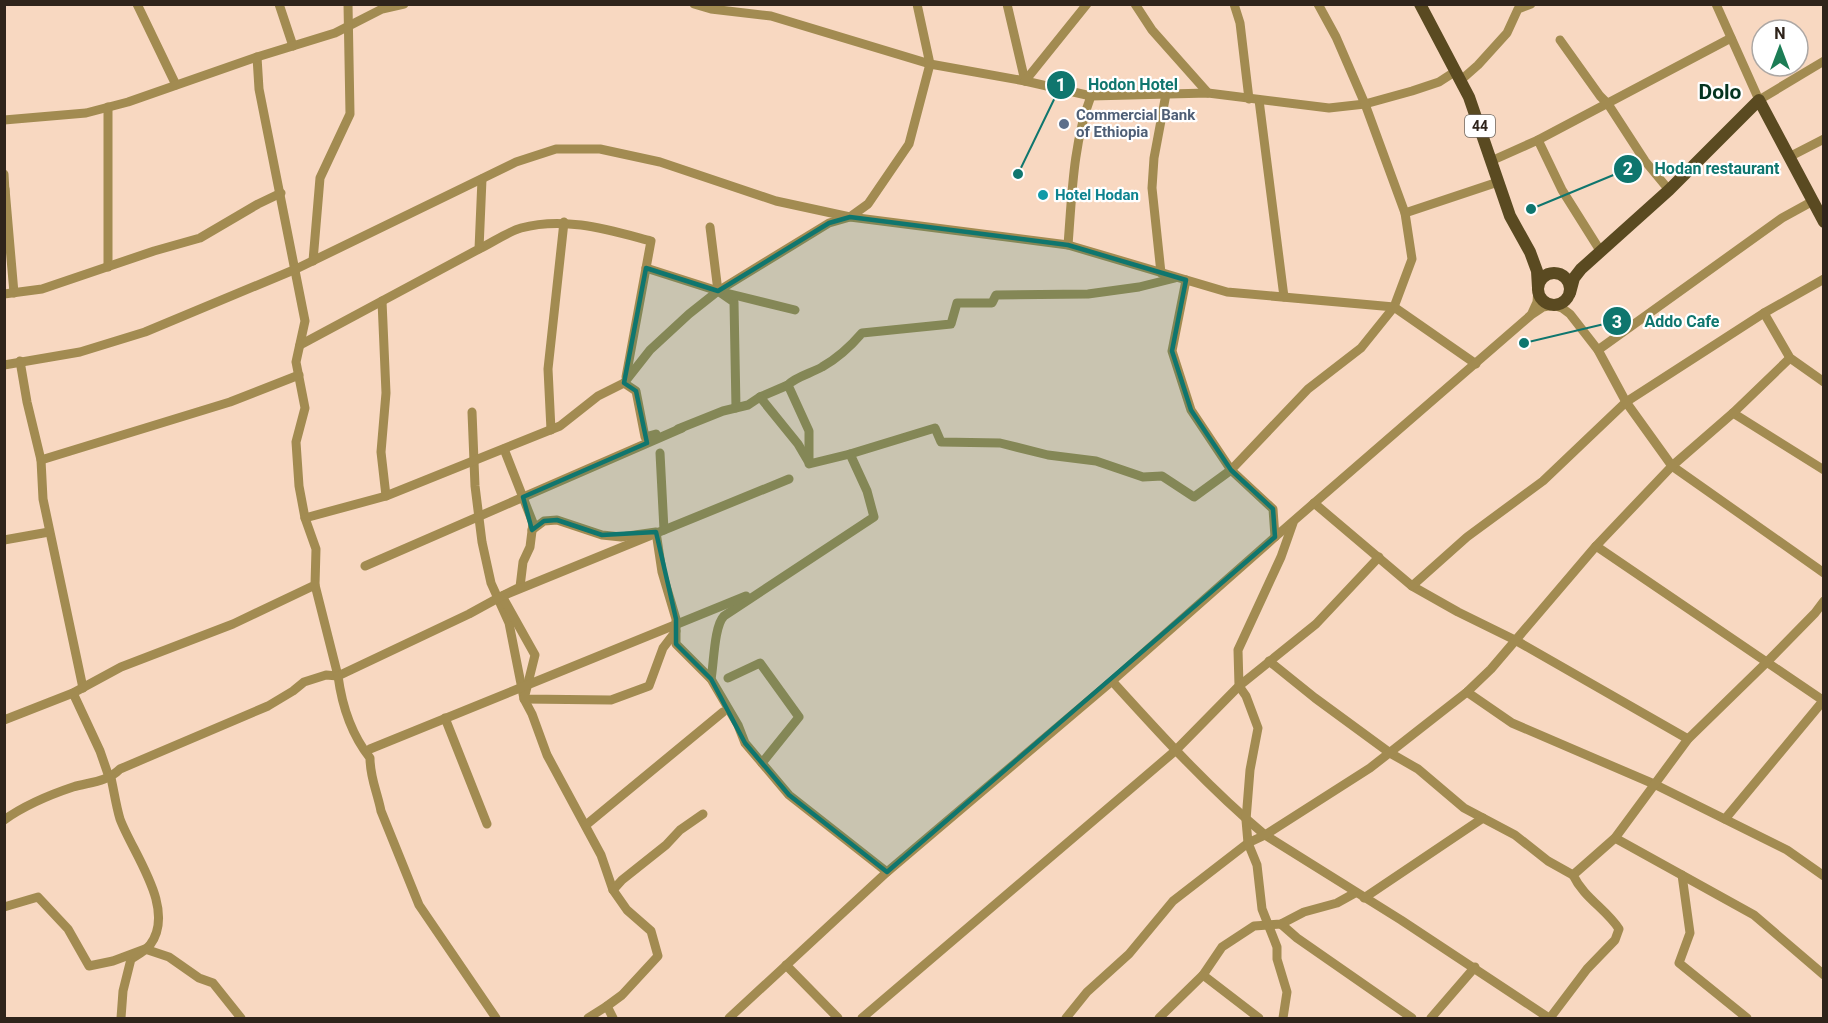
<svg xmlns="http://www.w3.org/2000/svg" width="1828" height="1023" viewBox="0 0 1828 1023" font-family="Roboto,sans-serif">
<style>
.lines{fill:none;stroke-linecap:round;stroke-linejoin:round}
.minor{stroke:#a28b51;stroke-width:9}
.major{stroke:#5a4a21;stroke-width:12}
.marked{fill:#0f766e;fill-opacity:0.2;stroke:#0f766e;stroke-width:4.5;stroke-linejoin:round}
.service-dot{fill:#5c6f8a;stroke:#fff;stroke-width:2}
.culture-dot{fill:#0f9aa8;stroke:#fff;stroke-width:2}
.labels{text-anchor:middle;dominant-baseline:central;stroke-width:4.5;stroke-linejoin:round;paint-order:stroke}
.shield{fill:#fff;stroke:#6d665f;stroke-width:1.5}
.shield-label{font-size:14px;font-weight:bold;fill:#2f241b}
.service-label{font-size:15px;font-weight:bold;fill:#4e5e75;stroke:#fff;text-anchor:start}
.culture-label{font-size:15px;font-weight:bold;fill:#0d838f;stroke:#fff;text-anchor:start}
.district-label{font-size:21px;font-weight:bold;fill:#053420;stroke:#fff}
.leader{fill:none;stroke:#0f766e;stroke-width:2}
.callout-dot{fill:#0f766e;stroke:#fff;stroke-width:2}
.mark-label{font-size:18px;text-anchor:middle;font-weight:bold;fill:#fff}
.callout-label{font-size:16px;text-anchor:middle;font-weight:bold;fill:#0f766e;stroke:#fff;stroke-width:4.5;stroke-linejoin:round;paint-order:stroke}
</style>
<rect width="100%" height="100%" fill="#f8d8c1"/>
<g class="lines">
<!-- minor -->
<g class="minor">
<path d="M137 4 176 85"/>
<path d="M279 4 293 46"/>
<path d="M694 4 711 9 771 16 930 64 1025 81 1091 96 1208 93 1329 108 1365 104 1412 91 1439 82 1456 71"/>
<path d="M1007 4 1025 81"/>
<path d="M1135 4 1152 30 1208 93"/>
<path d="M1234 4 1240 23 1249 99"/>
<path d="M1716 4 1759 100 1824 61"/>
<path d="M1560 40 1600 96 1608 104 1645 161 1669 190"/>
<path d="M257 57 259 89 305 321 296 362 305 408 296 442 299 486 305 518"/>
<path d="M1461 80 1478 65 1507 33 1518 9 1531 4"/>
<path d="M1025 81 1087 4"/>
<path d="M1259 100 1284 297"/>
<path d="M108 107V267"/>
<path d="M4 120 86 113 128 102 257 57 335 33 382 9 404 4"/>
<path d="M1538 140 1731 38"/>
<path d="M1789 157 1824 139"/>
<path d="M1491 161 1538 140 1562 190 1601 252"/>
<path d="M4 174 5 192"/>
<path d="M5 189 14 293"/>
<path d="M1405 213 1498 182"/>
<path d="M710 227 718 291 734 302 736 408"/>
<path d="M1068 245C1072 195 1073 143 1091 96"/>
<path d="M479 249C492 243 507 232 521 228 565 216 609 230 651 241L626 377"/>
<path d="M313 261 320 178 350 114 348 4"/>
<path d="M646 268 718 291 795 310"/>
<path d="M1161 273 1152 188 1154 158 1166 94"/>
<path d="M1186 280 1172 351 1191 410 1231 470 1308 389 1361 348 1394 307 1412 259 1405 213 1365 104 1336 37 1318 4"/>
<path d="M4 294 42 289 154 251 200 238 258 204 281 193"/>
<path d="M382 301 386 393 381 452 386 496"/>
<path d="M1532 313 1537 302 1538 288"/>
<path d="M1764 313 1790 358 1824 382"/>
<path d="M300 345 479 249 482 179"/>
<path d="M1598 350 1782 218 1813 201"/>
<path d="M20 361 27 402 41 460 43 499 83 688"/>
<path d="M4 365 80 352 145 332 296 269 516 162 556 149H600L660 162 776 201 850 217 1068 245 1227 292 1394 307 1476 364"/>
<path d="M624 383 636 391 645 437 656 434"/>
<path d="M760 397 788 385"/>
<path d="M472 412 475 486 482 542 491 583 509 623 524 699 611 700 649 686 663 648 676 631"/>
<path d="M1733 413 1824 470"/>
<path d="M678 429 723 411 748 405 760 397 798 444 808 461"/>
<path d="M551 430 548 369 564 222"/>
<path d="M504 449 533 523 530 547 523 562 520 587 502 596 535 655 524 699 532 714 547 755 601 855 613 890 627 910 651 931 658 956 622 995 607 1006 613 1018"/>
<path d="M660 453 664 530"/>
<path d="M850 454 809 464V431L788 385C795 377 812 373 822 367 838 358 850 347 862 333L951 324 957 303H992L996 295 1088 294 1139 287 1175 278"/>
<path d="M41 460 230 402 299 375"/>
<path d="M1314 503 1412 586 1458 612 1515 640 1688 739"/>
<path d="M533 527 532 530 544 521 557 520 602 535 621 537 656 532 662 572 676 619V644L711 679 738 725 745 743 789 795 887 872"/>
<path d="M4 540 49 532"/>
<path d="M1596 546 1824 701"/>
<path d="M365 566 682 428"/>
<path d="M1412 586 1467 537 1543 481 1626 402 1764 313 1824 279"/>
<path d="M1269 661 1315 698 1390 753 1418 769 1464 808 1515 835 1548 861 1573 875"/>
<path d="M728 678 760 663 799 717 762 763"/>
<path d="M711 679C714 663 714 626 724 616L874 517 867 491 850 454 935 428 941 442 1000 443 1048 455 1096 461 1143 477 1162 476 1194 497 1231 470 1273 509 1275 537"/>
<path d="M1112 681C1161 735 1209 788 1265 835L1401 920 1549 1018"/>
<path d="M1467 692 1512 723 1654 784 1787 850 1824 876"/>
<path d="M73 693 100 751 109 777 111 778C114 791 116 806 120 819 133 854 177 909 150 945 145 951 137 955 131 959L123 991 121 1018"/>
<path d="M445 718 487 824"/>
<path d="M4 720 73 693 121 667 233 624 315 585 316 549 305 518 386 496 560 426 598 396 624 383 650 350 689 314 718 291 829 223 850 217 868 204 909 144 930 64 917 4"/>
<path d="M370 749 746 596"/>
<path d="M1725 819 1823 701"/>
<path d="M4 820C25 805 49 795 73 787 90 782 107 782 120 769L268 706 293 691 304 682 326 675 338 676 315 585"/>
<path d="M586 825 723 712"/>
<path d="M1615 838 1754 915 1824 975"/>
<path d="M1682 875 1690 933 1679 963 1747 1018"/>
<path d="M613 890 622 880 666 845 680 830 703 814"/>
<path d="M1364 898 1483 818"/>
<path d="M4 907 38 897 68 929 89 966 113 961 145 949 169 957 199 978 213 983 241 1018"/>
<path d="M1281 924 1297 938 1412 1018"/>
<path d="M786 965 838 1018"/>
<path d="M1203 975 1259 1018"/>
<path d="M496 1018 419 905 381 811C377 791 370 778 370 758 351 734 342 706 338 676L469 614 500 597 789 479"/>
<path d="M588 1018 607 1006"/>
<path d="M729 1018 887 872 1112 681 1275 537 1531 315 1543 307 1553 305 1562 308 1570 314 1598 350 1626 402 1672 466 1824 573"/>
<path d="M862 1018 1175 751 1239 686 1238 650 1281 557 1293 523"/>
<path d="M1066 1018 1087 992 1129 954 1173 901 1248 843 1265 835 1370 768 1467 692 1491 669 1596 546 1672 466 1733 413 1790 358"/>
<path d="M1159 1018 1203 975 1222 947 1254 926 1281 924 1304 912 1337 903 1355 893"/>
<path d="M1283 1018 1287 992 1277 959V947L1262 909 1257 865 1248 843 1246 820 1250 770 1258 728 1246 696 1239 686 1316 624 1379 557"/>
<path d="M1431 1018 1475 967"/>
<path d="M1550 1018 1587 969 1615 940 1619 929C1606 909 1584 898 1573 875L1615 838 1688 739 1768 661 1815 613 1824 601"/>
</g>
<!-- major -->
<g class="major">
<path d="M1420 4 1469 97 1510 216 1530 252 1537 271 1538 288"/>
<circle cx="1554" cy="289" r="16"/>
<path d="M1570 293 1574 278 1581 269 1669 190 1759 100 1824 222"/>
</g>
</g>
<!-- marked area -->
<path class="marked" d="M850 217 1068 245 1186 280 1172 351 1191 410 1231 470 1273 509 1275 537 887 872 789 795 745 743 711 679 676 644V619L656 532 602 535 557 520 544 521 532 530 523 497 647 443 636 391 624 383 646 268 718 291 829 223Z"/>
<!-- markers -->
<circle class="service-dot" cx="1064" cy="124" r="6"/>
<circle class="culture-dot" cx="1043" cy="195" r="6"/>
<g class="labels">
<!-- shield labels -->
<rect class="shield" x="1465" y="115" width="30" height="22" rx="4.5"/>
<g class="shield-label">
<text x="1480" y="126">44</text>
</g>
<!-- service labels -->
<g class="service-label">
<text x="1076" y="115">Commercial Bank<tspan x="1076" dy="17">of Ethiopia</tspan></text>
</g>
<!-- culture labels -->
<g class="culture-label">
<text x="1055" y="195">Hotel Hodan</text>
</g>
<!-- district labels -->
<g class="district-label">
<text x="1720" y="92">Dolo</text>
</g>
</g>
<!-- callouts -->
<path class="leader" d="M1018 174L1061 85M1531 209L1628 169M1524 343L1617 321"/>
<g class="callout-dot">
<circle cx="1018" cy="174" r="6"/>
<circle cx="1531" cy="209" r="6"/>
<circle cx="1524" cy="343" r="6"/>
<circle cx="1061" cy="85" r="15"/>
<circle cx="1628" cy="169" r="15"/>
<circle cx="1617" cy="321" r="15"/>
</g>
<g class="mark-label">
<text x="1061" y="91">1</text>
<text x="1628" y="175">2</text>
<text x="1617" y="328">3</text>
</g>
<g class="callout-label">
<text x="1133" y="90">Hodon Hotel</text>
<text x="1717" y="174">Hodan restaurant</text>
<text x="1682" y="327">Addo Cafe</text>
</g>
<!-- border -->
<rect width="1828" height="1023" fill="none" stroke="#2f241b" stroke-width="12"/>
<!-- north arrow -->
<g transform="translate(1780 48)"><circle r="28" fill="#ffffff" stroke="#aca7a4" stroke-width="1.5"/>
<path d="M0-4.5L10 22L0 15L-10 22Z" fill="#1c7d55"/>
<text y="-9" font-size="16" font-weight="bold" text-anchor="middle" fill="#2f241b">N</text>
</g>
</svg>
